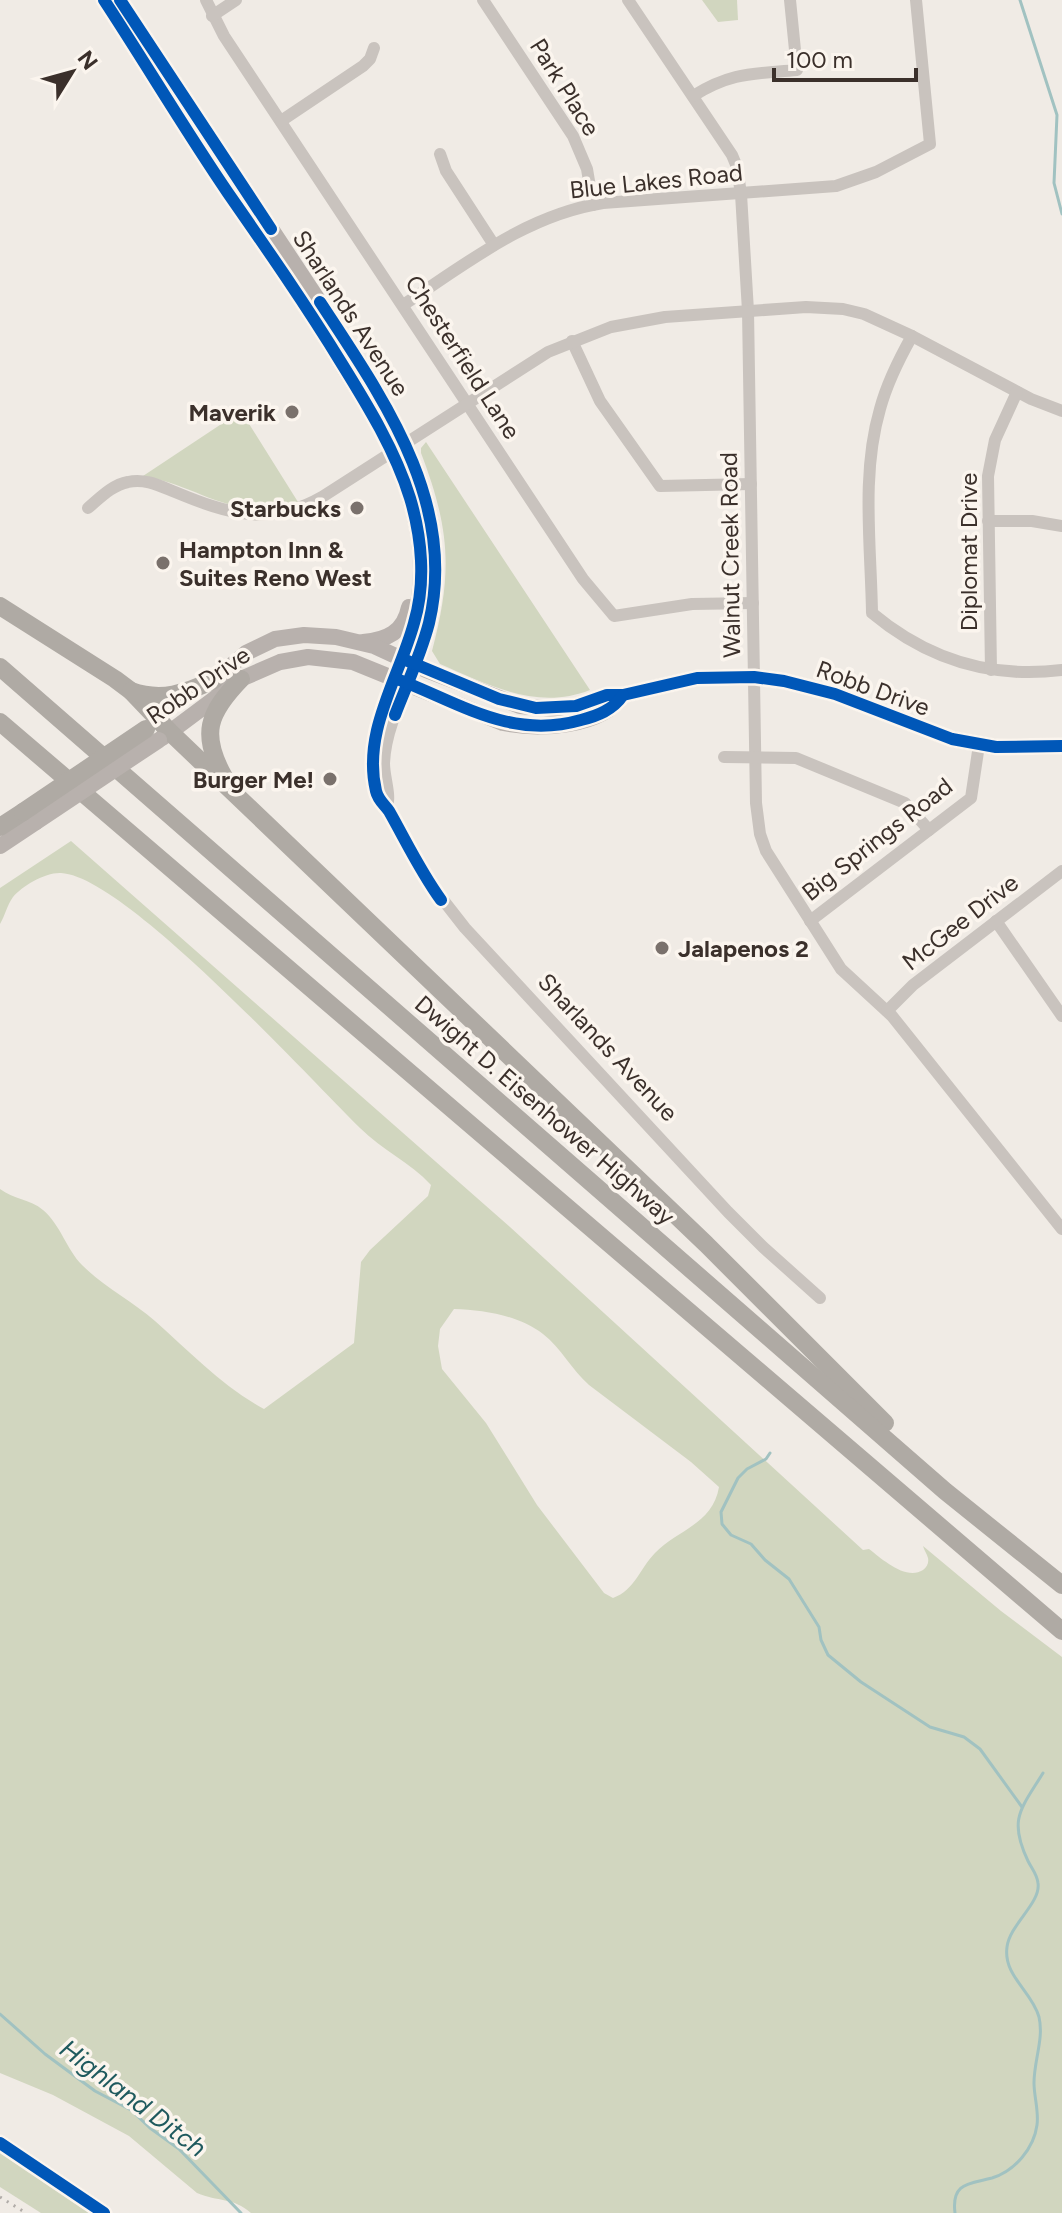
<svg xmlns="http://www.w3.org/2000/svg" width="1062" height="2213" viewBox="0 0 1062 2213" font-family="Figtree,sans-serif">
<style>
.green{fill:#d1d6bf;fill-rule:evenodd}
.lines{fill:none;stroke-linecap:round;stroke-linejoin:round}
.stream{stroke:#a1c2c1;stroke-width:3}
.minor{stroke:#c9c3be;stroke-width:12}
.major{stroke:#b8b1ad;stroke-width:16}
.highway{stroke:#afaaa4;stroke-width:18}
.rail{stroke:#b1aca8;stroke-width:3;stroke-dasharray:2 6;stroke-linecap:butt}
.major-bridge{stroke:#b8b1ad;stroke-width:16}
.highway-bridge{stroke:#afaaa4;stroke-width:18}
.cycleway-casing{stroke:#fbf5ee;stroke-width:17}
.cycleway{stroke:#0057b8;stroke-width:12}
.poi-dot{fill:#7a716c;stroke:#fbf5ee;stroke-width:3}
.labels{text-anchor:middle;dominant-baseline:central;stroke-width:7;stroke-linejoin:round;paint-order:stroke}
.street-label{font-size:24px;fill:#3b302b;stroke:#fbf5ee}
.poi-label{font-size:24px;font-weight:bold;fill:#3b302b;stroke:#fbf5ee;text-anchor:end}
.water-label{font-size:26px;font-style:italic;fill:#1f5a5e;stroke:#fbf5ee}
</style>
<rect width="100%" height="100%" fill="#f0ebe5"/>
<!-- green -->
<g class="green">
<path d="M702 0H737L738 20 718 22Z"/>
<path d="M241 411 298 502C225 521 207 488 143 476Z"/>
<path d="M426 442 590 690C537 711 489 685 440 664L432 651C453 572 450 529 421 453V448Z"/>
<path d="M71 841 510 1227 863 1550 869 1549C882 1559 906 1581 923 1570 927 1567 929 1563 928 1558 927 1554 924 1550 923 1546L1001 1611 1062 1657V2213H251C233 2197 218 2202 197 2193L129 2136 53 2095 0 2073V1189C13 1199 30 1199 43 1210 60 1224 67 1250 82 1265 104 1287 132 1301 155 1321 190 1352 223 1387 264 1409L354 1343 361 1262 370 1250 428 1196 431 1185C410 1162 382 1150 360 1128 308 1077 125 876 61 873 46 872 22 886 13 897 7 905 5 916 0 924V888ZM454 1309C484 1310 518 1315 543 1334 561 1348 572 1370 589 1385L691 1462 719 1487C713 1524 677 1530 655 1553 640 1568 635 1590 613 1598L604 1593 537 1505 486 1423 442 1369 438 1346 440 1329Z"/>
<path d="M0 2153 89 2213H41L0 2187Z"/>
</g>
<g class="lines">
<!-- stream -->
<g class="stream">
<path d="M1020 0 1057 115 1054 183 1062 214"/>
<path d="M770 1453 766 1459 747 1469 738 1478 721 1512 722 1524 731 1535 751 1544 765 1560 789 1579 819 1627 821 1640 828 1655 861 1682 930 1727 964 1737 980 1749 1022 1807"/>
<path d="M0 2014 45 2054 95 2091 131 2110 150 2128 179 2149 241 2213"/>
<path d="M955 2213C951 2182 970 2184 992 2178 1015 2171 1034 2148 1037 2125 1039 2111 1034 2097 1034 2083 1034 2060 1044 2039 1039 2017 1032 1991 1003 1976 1007 1947 1010 1924 1041 1903 1038 1883 1037 1874 1032 1869 1028 1861 1008 1819 1021 1809 1043 1773"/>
</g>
<!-- minor -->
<g class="minor">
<path d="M206 0 224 36 583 579 614 616 692 604 753 603"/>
<path d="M483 0 573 136 587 169 593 205"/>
<path d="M628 0 732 155 737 167 741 194 748 311 756 803 760 834 766 851 841 969 892 1016 1062 1229"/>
<path d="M212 16 236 0"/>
<path d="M693 96C731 72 753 74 797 70L790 0"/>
<path d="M281 121 363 66 370 59 374 48"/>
<path d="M440 154 446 171 494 245"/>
<path d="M403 305C466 264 526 215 603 203L836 186 876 172 930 144 916 0"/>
<path d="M912 336C899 359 887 383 880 409 861 474 871 546 872 613 927 659 990 679 1062 670"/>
<path d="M572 341 600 401 660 486 751 484"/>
<path d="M88 508C100 498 112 485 128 482 145 478 160 486 175 492 228 514 270 527 322 497L548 352 611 327 665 317 806 307 843 309 864 314 912 336 1031 399 1062 411"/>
<path d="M988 521H1032L1062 526"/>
<path d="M991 670 988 476 995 440 1017 392"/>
<path d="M395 678C382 713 355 777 387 808L422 873 465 928 728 1212 763 1247 820 1298"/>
<path d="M724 757 796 758 905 803 929 830"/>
<path d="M387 808C391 794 384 778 384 763 385 736 397 708 408 683"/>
<path d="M810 921 971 798 979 745"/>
<path d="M996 921 1062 1016"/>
<path d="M887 1011 913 985 1062 871"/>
</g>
<!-- major -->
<g class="major">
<path d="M104 0C146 64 185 131 229 194 269 252 309 310 346 371 373 414 402 462 414 513 429 577 419 617 395 678"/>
<path d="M120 0 359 362C409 442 450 522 430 619 425 641 416 662 408 683"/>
<path d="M363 642C387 640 404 632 409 607"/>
<path d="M214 680 246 653 275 639 304 635 336 637 374 646 426 670 520 706 556 709 576 706 607 695H623L697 678 754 677 784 681 835 694 952 739 996 747 1062 746"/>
<path d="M162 738 241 679 280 662 308 657 353 662 503 723C538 730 601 728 623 695"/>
<path d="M0 846 36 822"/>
<path d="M0 2143 104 2213"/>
</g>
<!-- highway -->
<g class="highway">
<path d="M0 606 115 679 131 691 170 732 706 1244 885 1423"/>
<path d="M0 667 945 1491 1062 1585"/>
<path d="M131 691C162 702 185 693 214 680"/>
<path d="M0 722 1062 1631"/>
<path d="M224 777C200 734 208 713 241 679"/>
<path d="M0 827 23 812"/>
</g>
<!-- rail -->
<path class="rail" d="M0 2197 26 2213"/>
<!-- major-bridge -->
<path class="major-bridge" d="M36 822 159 740"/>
<!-- highway-bridge -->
<path class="highway-bridge" d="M23 812 146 729"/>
<!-- cycleway casing -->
<g class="cycleway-casing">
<g id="cycleway">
<path d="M104 0C146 64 185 130 228 193 267 249 306 305 342 364 368 406 395 450 410 498 422 538 426 583 414 623 399 678 362 732 376 791 378 800 384 804 389 811 406 841 420 871 441 900"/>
<path d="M120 0 271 229"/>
<path d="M320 302C382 397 458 502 429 623 421 654 407 684 395 715"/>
<path d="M403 659 499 699 536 708 576 706 607 695H623L697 678 754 677 784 681 835 694 952 739 996 747 1062 746"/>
<path d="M397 679C460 703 511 740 581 720 597 716 613 710 623 695"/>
<path d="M0 2143 104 2213"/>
</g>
</g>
<!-- cycleway -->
<use href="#cycleway" class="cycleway"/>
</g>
<!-- markers -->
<g class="poi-dot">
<circle cx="292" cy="412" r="8"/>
<circle cx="357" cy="508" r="8"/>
<circle cx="163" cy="563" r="8"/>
<circle cx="330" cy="779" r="8"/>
<circle cx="662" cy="948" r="8"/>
</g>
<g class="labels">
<!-- street labels -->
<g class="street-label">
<text transform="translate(565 87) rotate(58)">Park Place</text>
<text transform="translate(656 181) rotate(-6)">Blue Lakes Road</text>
<text transform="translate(351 313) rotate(57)">Sharlands Avenue</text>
<text transform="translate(463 357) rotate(57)">Chesterfield Lane</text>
<text transform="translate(968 552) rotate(-90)">Diplomat Drive</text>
<text transform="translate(730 555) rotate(-91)">Walnut Creek Road</text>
<text transform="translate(198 685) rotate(-34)">Robb Drive</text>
<text transform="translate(873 688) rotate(20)">Robb Drive</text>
<text transform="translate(877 839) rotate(-38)">Big Springs Road</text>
<text transform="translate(960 922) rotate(-38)">McGee Drive</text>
<text transform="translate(608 1047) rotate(47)">Sharlands Avenue</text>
<text transform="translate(545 1110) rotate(41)">Dwight D. Eisenhower Highway</text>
</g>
<!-- poi labels -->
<g class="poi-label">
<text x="276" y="412">Maverik</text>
<text x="341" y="508">Starbucks</text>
<text x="179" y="549" text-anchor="start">Hampton Inn &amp;<tspan x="179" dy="28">Suites Reno West</tspan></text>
<text x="314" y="779">Burger Me!</text>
<text x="678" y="948" text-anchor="start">Jalapenos 2</text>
</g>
<!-- water labels -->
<g class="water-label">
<text transform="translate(133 2098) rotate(37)">Highland Ditch</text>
</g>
</g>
<!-- north arrow -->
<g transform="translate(72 72) rotate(53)" stroke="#fbf5ee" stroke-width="6" paint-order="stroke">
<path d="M0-6L14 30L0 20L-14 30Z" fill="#3b302b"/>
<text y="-12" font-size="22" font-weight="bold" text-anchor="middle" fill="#3b302b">N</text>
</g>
<!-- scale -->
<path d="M774 68v12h142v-12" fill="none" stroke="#3b302b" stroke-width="4"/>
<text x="786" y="68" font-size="24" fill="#3b302b" stroke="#fbf5ee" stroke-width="6" paint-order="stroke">100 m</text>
</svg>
